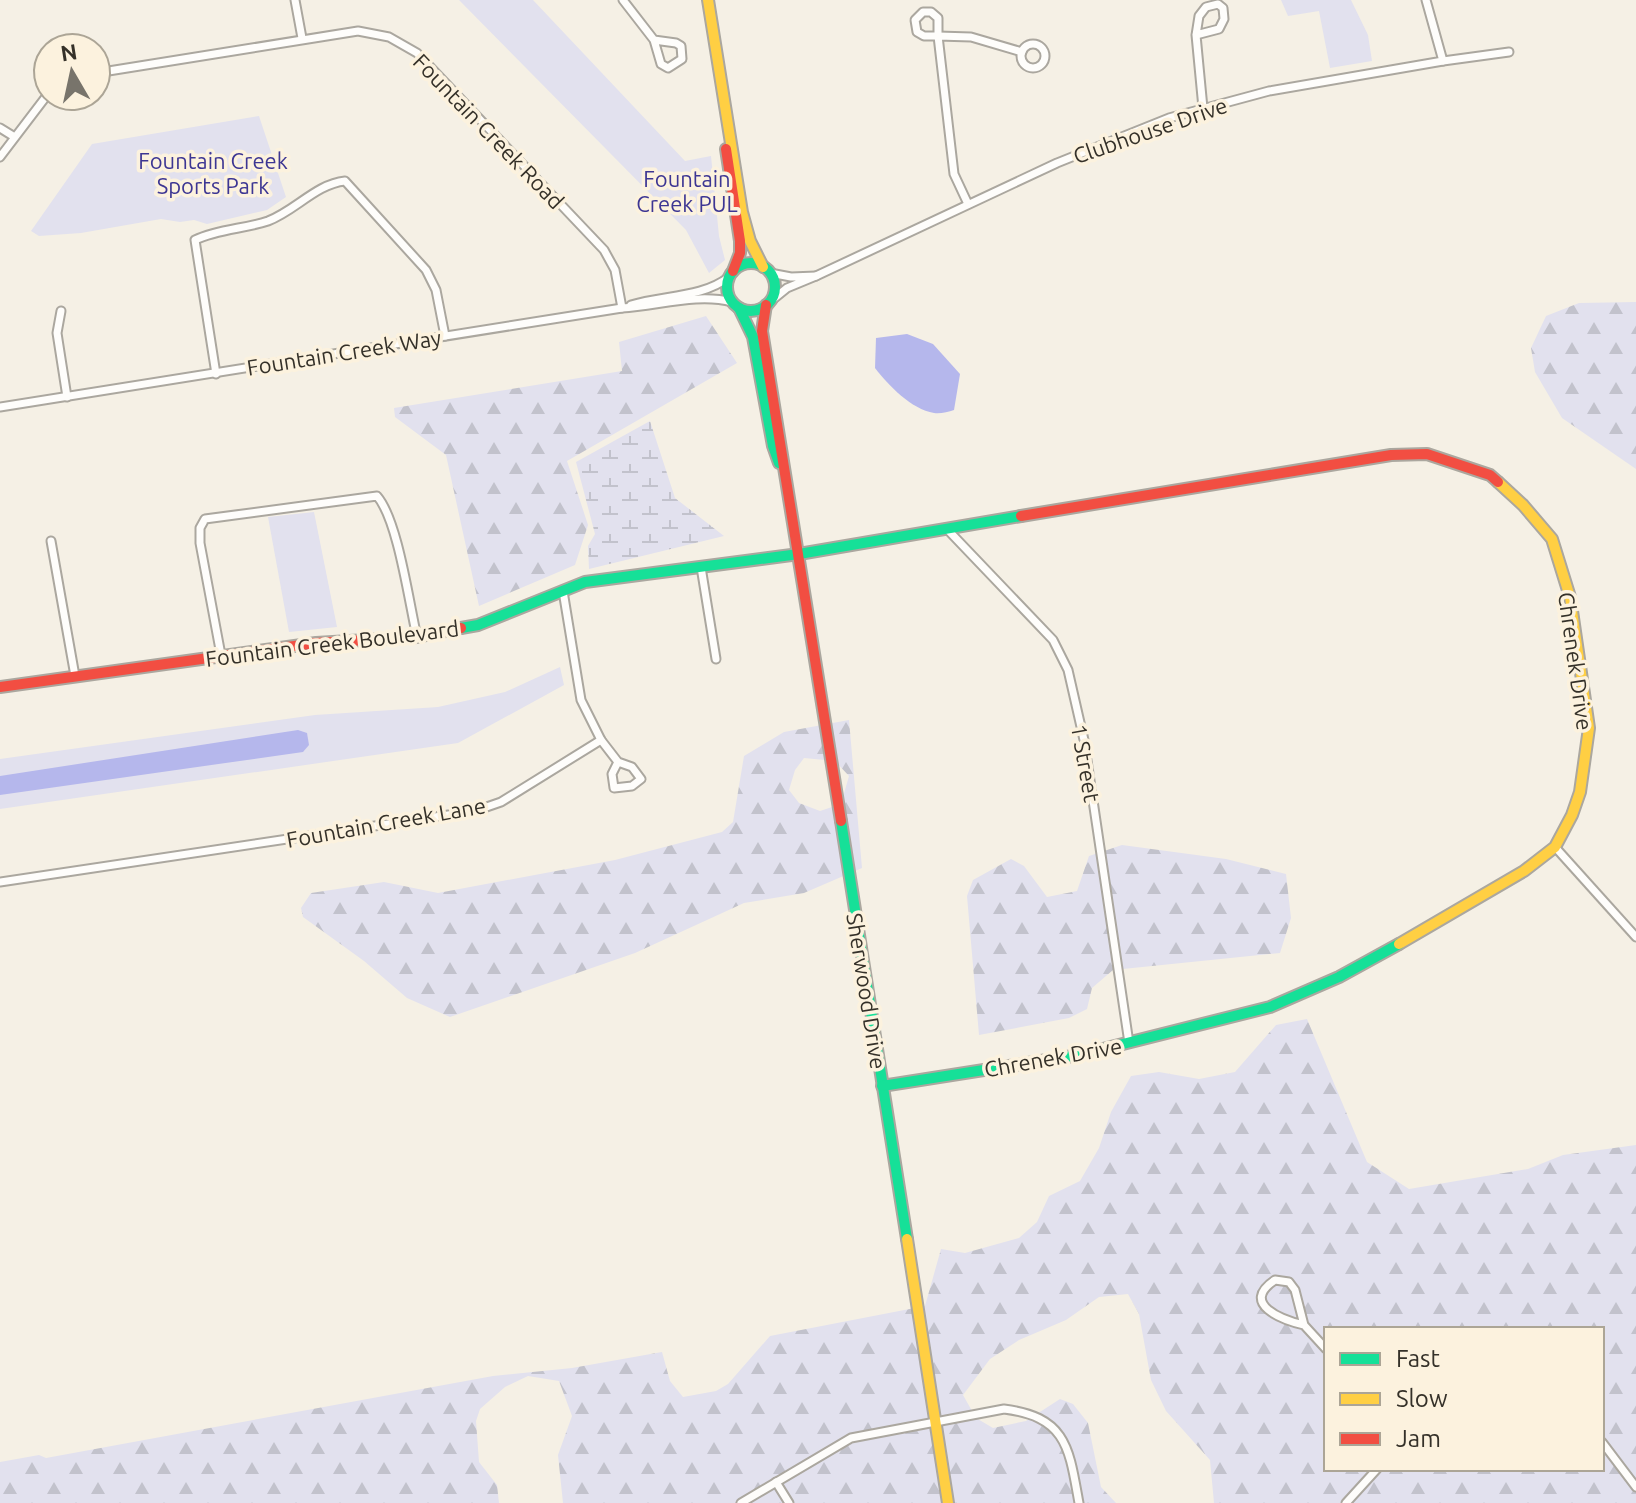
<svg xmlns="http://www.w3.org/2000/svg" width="1636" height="1503" viewBox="0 0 1636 1503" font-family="Ubuntu,sans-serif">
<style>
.forest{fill:url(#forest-firs);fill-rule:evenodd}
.wetland{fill:url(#wetland-marsh)}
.green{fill:#e2e1ee}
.water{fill:#b5b7ec}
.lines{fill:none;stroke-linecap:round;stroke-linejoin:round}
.street-casing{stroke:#aba79f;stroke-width:11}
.fast-casing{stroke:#aba79f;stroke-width:14}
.slow-casing{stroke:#aba79f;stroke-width:14}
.jam-casing{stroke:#aba79f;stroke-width:14}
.street{stroke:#fefdfb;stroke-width:7}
.fast{stroke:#16e098;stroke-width:10}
.slow{stroke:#ffcf43;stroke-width:10}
.jam{stroke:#f24e42;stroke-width:10}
.labels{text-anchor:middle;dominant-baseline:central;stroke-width:7;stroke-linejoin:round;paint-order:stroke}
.street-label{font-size:22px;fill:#353129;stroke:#fcf2de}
.park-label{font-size:22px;fill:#3d3693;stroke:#fcf2de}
</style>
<defs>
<pattern id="forest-firs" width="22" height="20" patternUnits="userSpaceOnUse" patternTransform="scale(2)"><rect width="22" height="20" fill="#e2e1ee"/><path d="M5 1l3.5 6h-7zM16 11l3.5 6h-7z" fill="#c2c2cc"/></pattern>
<pattern id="wetland-marsh" width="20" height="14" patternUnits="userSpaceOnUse" patternTransform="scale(2)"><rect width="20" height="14" fill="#e2e1ee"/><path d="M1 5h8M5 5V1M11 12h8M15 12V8" fill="none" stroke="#c2c2cc"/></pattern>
</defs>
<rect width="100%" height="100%" fill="#f5f0e5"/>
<!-- forest -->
<g class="forest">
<path d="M1636 302V469L1562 418 1535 372 1531 348 1546 316 1579 303Z"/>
<path d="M706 316 737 363 567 461 588 525 575 565 479 606 446 455 395 417 394 408 622 371 619 342Z"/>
<path d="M849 720 862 868 804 893 744 903 635 953 450 1017 407 998 364 961 303 917 301 908 311 893 384 882 438 893 615 860 722 832 733 822 744 756 784 732ZM804 758 835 761 849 776 841 804 820 811 799 803 789 790 795 770Z"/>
<path d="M1122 845 1226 859 1286 874 1291 918 1280 953 1113 970 1092 988 1087 1009 1069 1018 979 1035 967 896 973 880 1011 859 1024 866 1047 897 1077 891 1089 856Z"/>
<path d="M1307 1019 1367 1162 1409 1189 1528 1169 1563 1155 1636 1145V1503H1214L1210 1460 1166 1411 1151 1380 1139 1314 1128 1294 1099 1297 1066 1320 1019 1340 990 1359 963 1395 976 1418 993 1428 1026 1421 1060 1399 1073 1404 1088 1423 1101 1487 1116 1503H563L558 1455 572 1416 559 1381 528 1376 505 1387 480 1409 476 1421 479 1462 497 1485 499 1503H0V1462L39 1455 46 1458 493 1376 572 1368 662 1352 670 1381 683 1397 716 1391 728 1384 770 1336 925 1306 941 1249 965 1253 1019 1238 1037 1222 1049 1196 1080 1181 1099 1148 1111 1112 1131 1076 1159 1072 1199 1079 1235 1072 1276 1025ZM1326 1329H1602V1469H1326Z"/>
</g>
<!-- wetland -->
<path class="wetland" d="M650 421 675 498 724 536 589 569 588 546 595 534 576 462Z"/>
<!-- green -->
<g class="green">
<path d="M459 0H533L685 161 711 156 719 236 725 260 709 273 686 230Z"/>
<path d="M1281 0H1351L1368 35 1372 61 1330 68 1319 11 1288 16Z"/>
<path d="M259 116 286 197 267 210 207 224 194 220 180 222 161 219 81 233 39 236 31 231 92 144Z"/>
<path d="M314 512 337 627 289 632 268 517Z"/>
<path d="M560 667 564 685 458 743 0 809V759L315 715 438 707 505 692Z"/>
</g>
<!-- water -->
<g class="water">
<path d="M907 334 933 344 960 374 954 410C948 412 940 414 934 413 911 409 889 386 875 368L876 338Z"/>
<path d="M298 730 307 733 309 745 303 752 0 795V776Z"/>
</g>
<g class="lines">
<!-- street casing -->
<g class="street-casing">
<g id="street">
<path d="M295 0 302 38"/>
<path d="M623 0 654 40 661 64 668 68 682 59 681 46 676 43 654 40"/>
<path d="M923 12H931L938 18V36H924L917 32 915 20Z"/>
<path d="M1196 35 1219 29 1224 19 1223 8 1218 4 1206 7 1199 16 1196 35 1203 108"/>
<circle cx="1033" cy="56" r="12"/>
<path d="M1443 61 1509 52"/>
<path d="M96 73 358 31 389 37 417 53 604 250 615 270 622 308"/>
<path d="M0 128 13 136"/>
<path d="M0 157 48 94"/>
<path d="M968 204 954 174 938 36 971 37 1022 52"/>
<path d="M816 276 1057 163 1169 118 1269 91 1443 61 1426 0"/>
<path d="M631 305C663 295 702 298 729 277"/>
<path d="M766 305 787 288 816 276 791 277 770 273"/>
<path d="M61 311 57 333 67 397"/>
<path d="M216 374 195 240C218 229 244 229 268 221 295 211 316 184 345 181L426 270 436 290 445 336"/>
<path d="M0 407 622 308C658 306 697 293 732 302"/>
<path d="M946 528 1053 640 1068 670 1084 740 1129 1043"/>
<path d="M51 541 75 676"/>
<path d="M701 567 716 659"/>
<path d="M563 591 581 700 601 740 618 762 632 767 641 779 632 786 614 788 612 774 618 762"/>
<path d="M221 655 200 543V528L205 519 377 496C398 520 409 603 417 637"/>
<path d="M1555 847 1636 937"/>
<path d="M0 882 475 811 501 802 601 740"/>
<path d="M1304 1325C1283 1320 1239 1304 1275 1280L1289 1282 1295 1290 1304 1325 1326 1349"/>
<path d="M1602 1442 1636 1487"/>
<path d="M776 1482 789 1503"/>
<path d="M741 1503 851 1438 1004 1409C1067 1417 1069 1448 1079 1503"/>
<path d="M1346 1503 1377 1469"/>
</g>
</g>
<!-- fast casing -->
<g class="fast-casing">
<g id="fast">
<circle cx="751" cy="287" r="24"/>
<path d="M739 308 753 337 773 446 779 463"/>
<path d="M461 628 478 625 585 582 799 554 1021 516"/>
<path d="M841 821 907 1239"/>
<path d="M882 1086 1079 1055 1270 1007 1339 977 1399 944"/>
</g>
</g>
<!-- slow casing -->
<g class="slow-casing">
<g id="slow">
<path d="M708 0 742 212 750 241 763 267"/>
<path d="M1399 944 1524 871 1555 847 1572 815 1580 792 1589 728 1570 597 1552 539 1523 505 1498 482"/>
<path d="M907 1239 948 1503"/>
</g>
</g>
<!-- jam casing -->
<g class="jam-casing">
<g id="jam">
<path d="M726 149 740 241V253L733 271"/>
<path d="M766 305 762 331 841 821"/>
<path d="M1021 516 1391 455 1427 454 1490 475 1498 482"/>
<path d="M0 687 316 643 417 637 461 628"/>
</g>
</g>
<!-- street -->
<use href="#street" class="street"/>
<!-- fast -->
<use href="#fast" class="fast"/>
<!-- slow -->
<use href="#slow" class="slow"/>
<!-- jam -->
<use href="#jam" class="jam"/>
</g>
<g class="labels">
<!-- street labels -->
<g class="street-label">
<text transform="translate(1150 130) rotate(-19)">Clubhouse Drive</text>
<text transform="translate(489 131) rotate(46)">Fountain Creek Road</text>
<text transform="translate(344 352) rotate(-9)">Fountain Creek Way</text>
<text transform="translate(332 643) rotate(-7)">Fountain Creek Boulevard</text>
<text transform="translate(1576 661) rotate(82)">Chrenek Drive</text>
<text transform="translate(1086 763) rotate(80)">1 Street</text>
<text transform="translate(386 822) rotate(-10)">Fountain Creek Lane</text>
<text transform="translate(867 991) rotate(81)">Sherwood Drive</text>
<text transform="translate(1053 1057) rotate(-10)">Chrenek Drive</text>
</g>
<!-- park labels -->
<g class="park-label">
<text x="213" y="160">Fountain Creek<tspan x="213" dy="25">Sports Park</tspan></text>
<text x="687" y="178">Fountain<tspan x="687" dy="25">Creek PUL</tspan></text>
</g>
</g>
<!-- legend -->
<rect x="1324" y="1327" width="280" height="144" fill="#fcf2de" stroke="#aca596" stroke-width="2"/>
<rect x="1340" y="1353" width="40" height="12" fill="#16e098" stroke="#aca596" stroke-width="2"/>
<text x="1396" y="1367" font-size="24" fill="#353129">Fast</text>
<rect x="1340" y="1393" width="40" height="12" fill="#ffcf43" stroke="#aca596" stroke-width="2"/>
<text x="1396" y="1407" font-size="24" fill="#353129">Slow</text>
<rect x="1340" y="1433" width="40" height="12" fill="#f24e42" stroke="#aca596" stroke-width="2"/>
<text x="1396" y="1447" font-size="24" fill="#353129">Jam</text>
<!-- north arrow -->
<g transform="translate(72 72) rotate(351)"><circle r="38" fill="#fcf2de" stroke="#aca596" stroke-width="2"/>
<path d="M0-6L14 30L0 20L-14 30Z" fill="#78746b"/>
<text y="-12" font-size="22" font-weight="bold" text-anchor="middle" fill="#353129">N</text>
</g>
</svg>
